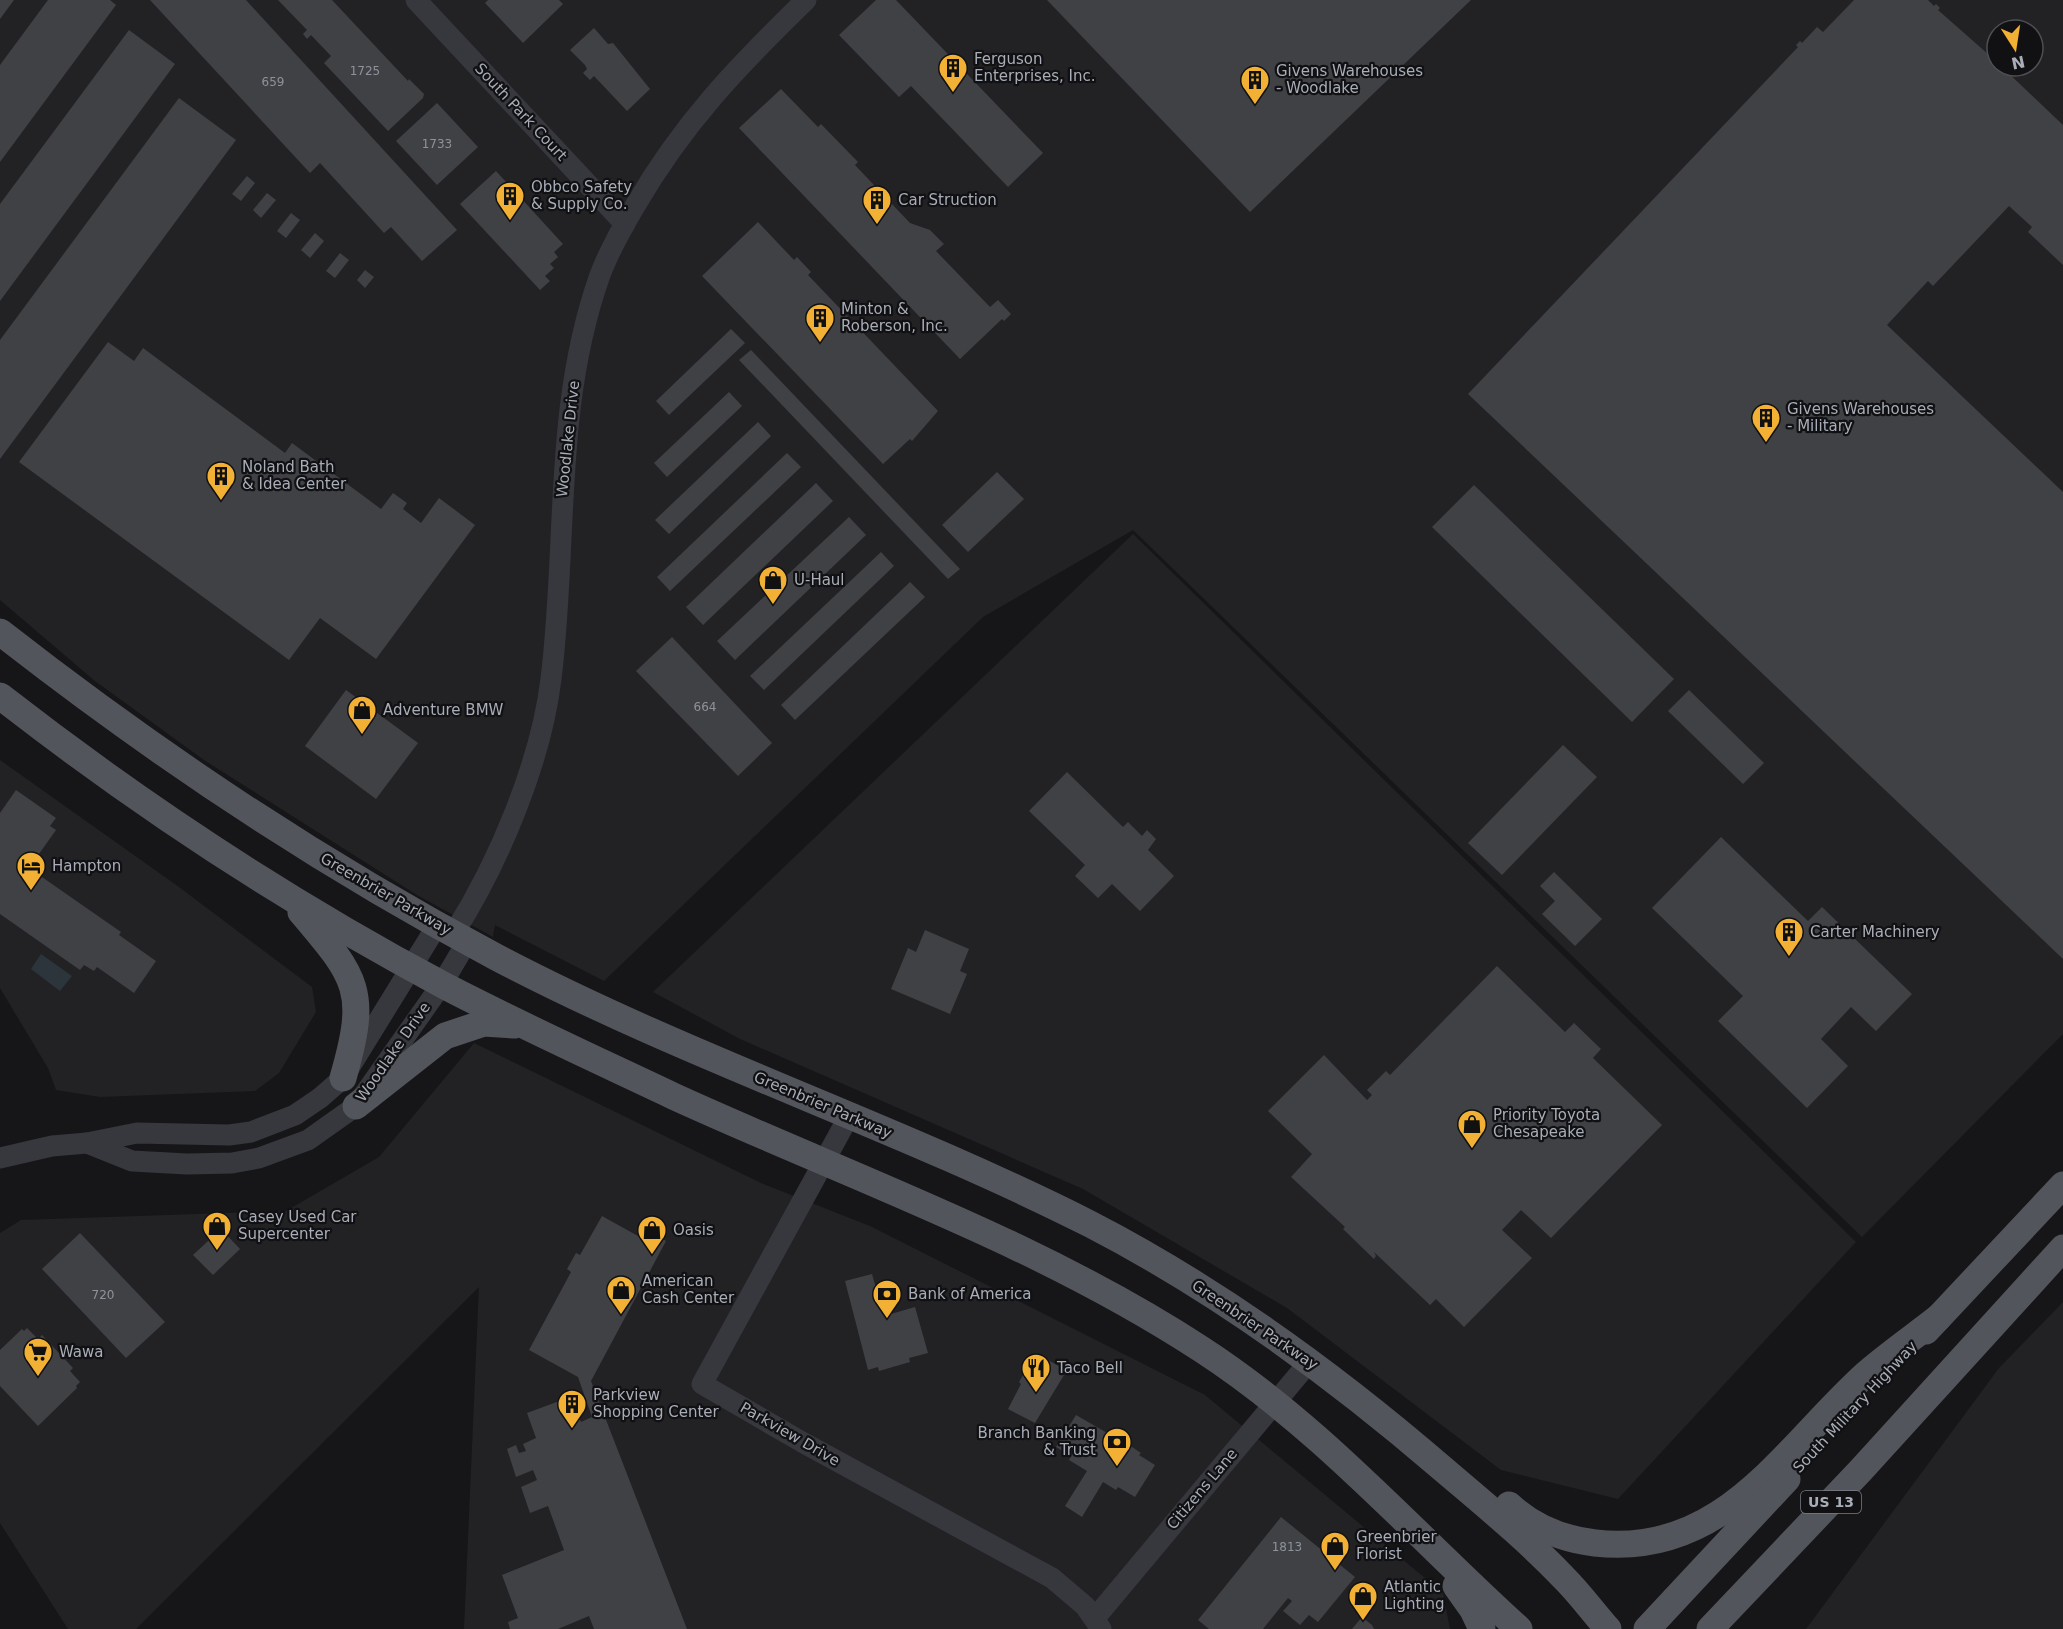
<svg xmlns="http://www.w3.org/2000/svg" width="2063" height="1629" viewBox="0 0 2063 1629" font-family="'DejaVu Sans',sans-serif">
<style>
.built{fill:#222225;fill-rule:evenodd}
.water{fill:#2c353c}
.building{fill:#404145}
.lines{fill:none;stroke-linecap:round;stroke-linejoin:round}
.minor{stroke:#37383d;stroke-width:21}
.major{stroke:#53555c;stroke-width:27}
.labels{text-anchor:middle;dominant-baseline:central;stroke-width:4.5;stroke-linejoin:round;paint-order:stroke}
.number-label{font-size:12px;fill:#8e929b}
.shield{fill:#111113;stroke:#7b7e86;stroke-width:1.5}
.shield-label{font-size:14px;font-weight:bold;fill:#a8adb8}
.poi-label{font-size:15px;fill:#a8adb8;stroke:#111113;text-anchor:start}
.street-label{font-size:15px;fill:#a8adb8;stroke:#111113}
</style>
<rect width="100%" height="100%" fill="#161618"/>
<!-- built -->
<g class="built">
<path d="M0 0H2063V1034L1862 1237 1133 530 983 617 604 981 495 925 493 937 417 895 204 760 95 681 0 600ZM1997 30H2033V66H1997Z"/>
<path d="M1133 534 1856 1242 1618 1499 1501 1470 1287 1308 1083 1189 740 1039 653 992Z"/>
<path d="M0 760 179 887 312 987 316 1012 279 1073 255 1091 100 1097 56 1090 48 1068 0 988Z"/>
<path d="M474 1043 761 1183 870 1226 1205 1395 1443 1593 1450 1629H464L479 1287 136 1629H68L0 1523V1233L21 1220 286 1211 379 1157Z"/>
<path d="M2063 1302V1629H1806L1999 1368Z"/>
</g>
<!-- water -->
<path class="water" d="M41 954 72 976 60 991 31 969Z"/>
<!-- building -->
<g class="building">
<path d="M0 0H14L0 19Z"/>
<path d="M48 0H110L116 5 0 162V65Z"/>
<path d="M150 0H246L457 230 422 261 391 227 384 233 320 163 310 173Z"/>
<path d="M278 0H332L408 81 409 79 424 94 423 98 388 131 324 63 331 56 311 35 307 39 303 34 307 30Z"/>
<path d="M488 0H559L563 4 523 43 485 3Z"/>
<path d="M876 0H896L1043 153 1008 187 911 86 899 97 839 35Z"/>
<path d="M1047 0H1471L1250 212Z"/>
<path d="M1854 0H1928L1934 6 1936 4 1940 8 1938 10 1997 62V66H2001L2063 125V265L2028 232 2032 227 2009 206 1933 286 1928 281 1887 325 2063 492V959L1468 394 1798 47 1796 45 1800 41 1802 43 1817 27 1823 32Z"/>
<path d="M594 28 608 44 613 43 650 89 627 111 594 76 590 80 583 73 587 69 585 65 570 50Z"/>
<path d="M129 30 175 64 0 301V204Z"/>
<path d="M781 89 818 127 821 124 858 162 855 165 910 223 930 230 944 244 936 251 990 307 998 300 1011 314 1004 321 1002 319 960 359 739 128Z"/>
<path d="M179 98 236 140 0 459V340Z"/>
<path d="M437 103 478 147 437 185 396 141Z"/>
<path d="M496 171 563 244 554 252 558 257 550 264 554 268 545 276 550 281 540 290 460 204Z"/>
<path d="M247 176 255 183 241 201 232 194Z"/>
<path d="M267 193 276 200 261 218 253 210Z"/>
<path d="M291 213 300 220 286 238 277 231Z"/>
<path d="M758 222 794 260 797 257 811 272 808 275 938 411 912 441 910 439 883 464 702 276Z"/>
<path d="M315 233 324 241 310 258 301 250Z"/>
<path d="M340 253 349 260 335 278 326 271Z"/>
<path d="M365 270 374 277 365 288 357 280Z"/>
<path d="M731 329 745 343 669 415 656 401Z"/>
<path d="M108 342 134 361 143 348 285 453 292 443 381 509 393 493 407 503 403 509 421 523 439 498 475 525 376 659 320 618 289 660 19 462Z"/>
<path d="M751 350 960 569 948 579 739 360Z"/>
<path d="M729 392 742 406 667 477 654 463Z"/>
<path d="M758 422 771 436 669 534 655 520Z"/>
<path d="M787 453 801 467 670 591 657 577Z"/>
<path d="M997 472 1024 499 968 552 942 525Z"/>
<path d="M816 483 833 501 703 625 686 607Z"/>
<path d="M1474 485 1674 679 1632 722 1432 527Z"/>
<path d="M849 517 866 535 735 660 717 641Z"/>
<path d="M881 552 894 566 764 690 750 676Z"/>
<path d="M910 582 925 597 795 720 781 705Z"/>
<path d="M672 637 772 743 738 776 636 671Z"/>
<path d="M346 690 418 743 376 799 305 746Z"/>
<path d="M1689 690 1764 763 1743 784 1668 711Z"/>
<path d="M1563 745 1597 777 1502 875 1468 843Z"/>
<path d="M1067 772 1123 827 1128 822 1142 836 1147 830 1156 839 1148 850 1174 876 1140 911 1112 884 1098 898 1075 876 1085 865 1029 811Z"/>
<path d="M16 790 56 818 50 826 56 830 29 868 121 932 119 935 156 961 134 993 97 967 94 971 84 965 80 970 0 914V813Z"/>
<path d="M1721 837 1808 921 1822 907 1912 994 1876 1031 1851 1007 1821 1039 1848 1066 1807 1108 1718 1021 1743 996 1652 908Z"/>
<path d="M1554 872 1602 919 1575 946 1542 914 1555 901 1540 886Z"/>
<path d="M925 930 969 949 960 971 967 974 950 1014 891 989 908 948 916 952Z"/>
<path d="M1497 966 1565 1032 1574 1023 1601 1049 1593 1058 1662 1125 1551 1238 1521 1210 1502 1230 1532 1258 1464 1327 1436 1299 1430 1305 1374 1252 1376 1256 1374 1259 1343 1229 1345 1227 1291 1177 1312 1154 1268 1111 1324 1055 1367 1100 1372 1095 1367 1090 1386 1071 1390 1075Z"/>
<path d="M602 1216 638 1236 644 1227 666 1241 591 1381 687 1629H594L589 1616 558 1629H510L508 1622 518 1618 502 1575 564 1550 548 1506 530 1513 521 1487 537 1480 533 1470 516 1477 507 1449 516 1445 519 1453 526 1451 523 1444 536 1438 527 1413 570 1397 581 1422 592 1417 578 1377 529 1350 571 1272 567 1269 576 1253 580 1255Z"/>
<path d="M221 1229 240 1249 213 1275 193 1255Z"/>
<path d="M80 1233 165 1322 126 1358 42 1269Z"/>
<path d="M872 1274 884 1316 915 1307 928 1353 909 1358 910 1362 879 1371 878 1367 868 1370 845 1281Z"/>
<path d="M27 1328 38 1339 42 1335 73 1368 70 1371 80 1382 76 1386 77 1388 38 1426 0 1386V1350L22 1329 24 1331Z"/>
<path d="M1036 1354 1067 1370 1035 1423 1008 1409 1021 1384 1019 1382Z"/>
<path d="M1076 1415 1109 1434 1112 1429 1125 1437 1123 1441 1141 1453 1139 1455 1155 1465 1135 1497 1118 1487 1116 1490 1103 1482 1082 1517 1065 1506 1087 1471 1069 1460 1071 1456 1056 1447Z"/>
<path d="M1281 1517 1355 1577 1318 1622 1309 1615 1300 1625 1283 1611 1292 1601 1288 1598 1263 1629H1209L1198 1620Z"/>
<path d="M1362 1617 1372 1625 1374 1629H1352Z"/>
</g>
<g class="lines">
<!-- minor -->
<g class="minor">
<path d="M416 0 625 224"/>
<path d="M454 933C499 862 541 762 551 679 568 542 553 407 600 275 609 251 622 228 635 206 683 123 738 66 806 0"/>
<path d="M849 1116 702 1384 802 1442 1052 1578 1085 1606 1101 1629"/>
<path d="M87 1143 132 1161 187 1164 232 1163 259 1158 308 1140 356 1106 442 984 468 940"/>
<path d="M0 1158 52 1146 87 1143 137 1133 229 1135 251 1132 295 1115 320 1098 343 1078 438 924"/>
<path d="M1095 1618 1310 1361"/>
</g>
<!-- major -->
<g class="major">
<path d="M0 632C156 754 321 864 496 957 688 1058 896 1126 1090 1224 1218 1290 1334 1375 1443 1469 1484 1504 1527 1539 1564 1578 1580 1594 1593 1612 1608 1629"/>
<path d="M0 696C140 805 289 903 445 986 520 1025 597 1060 673 1096 850 1177 1037 1242 1201 1349 1320 1426 1414 1534 1519 1629"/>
<path d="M301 912C358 979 368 991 343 1078"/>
<path d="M356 1106 445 1036 484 1023 514 1025"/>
<path d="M1926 1331 2063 1185"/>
<path d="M1509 1505C1534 1528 1562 1539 1595 1543 1724 1558 1784 1448 1866 1374 1889 1354 1915 1336 1938 1318"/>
<path d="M1456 1586 1473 1610 1482 1629"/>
<path d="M1647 1629 1787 1479"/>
<path d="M1710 1629 1861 1470 2063 1248"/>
</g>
</g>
<!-- icons -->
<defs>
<g id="building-pin" transform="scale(1.5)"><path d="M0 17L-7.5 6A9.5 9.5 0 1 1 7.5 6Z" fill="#f2b134" stroke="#111113"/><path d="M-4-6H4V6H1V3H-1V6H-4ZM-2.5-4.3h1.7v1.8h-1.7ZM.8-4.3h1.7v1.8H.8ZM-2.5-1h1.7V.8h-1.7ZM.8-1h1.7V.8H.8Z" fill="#111"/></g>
<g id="shop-pin" transform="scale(1.5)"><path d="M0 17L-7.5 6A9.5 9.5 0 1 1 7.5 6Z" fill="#f2b134" stroke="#111113"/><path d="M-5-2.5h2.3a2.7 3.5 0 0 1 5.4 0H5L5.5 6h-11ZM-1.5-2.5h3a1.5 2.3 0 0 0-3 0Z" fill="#111"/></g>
<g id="hotel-pin" transform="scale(1.5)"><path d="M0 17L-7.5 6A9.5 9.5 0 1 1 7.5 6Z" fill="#f2b134" stroke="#111113"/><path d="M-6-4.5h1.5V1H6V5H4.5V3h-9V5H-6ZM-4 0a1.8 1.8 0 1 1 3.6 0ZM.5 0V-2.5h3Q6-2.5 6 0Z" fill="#111"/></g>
<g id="bank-pin" transform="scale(1.5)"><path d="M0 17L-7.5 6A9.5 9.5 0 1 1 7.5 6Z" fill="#f2b134" stroke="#111113"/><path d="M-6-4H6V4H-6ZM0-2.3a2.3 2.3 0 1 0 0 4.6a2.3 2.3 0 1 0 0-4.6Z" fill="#111"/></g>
<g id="supermarket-pin" transform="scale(1.5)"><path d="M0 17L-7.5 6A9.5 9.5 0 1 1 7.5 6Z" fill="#f2b134" stroke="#111113"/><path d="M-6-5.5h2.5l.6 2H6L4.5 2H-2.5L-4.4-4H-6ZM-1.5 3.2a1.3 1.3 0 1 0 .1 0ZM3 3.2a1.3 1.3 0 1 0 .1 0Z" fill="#111"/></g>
<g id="restaurant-pin" transform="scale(1.5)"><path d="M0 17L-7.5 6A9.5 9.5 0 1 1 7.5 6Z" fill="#f2b134" stroke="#111113"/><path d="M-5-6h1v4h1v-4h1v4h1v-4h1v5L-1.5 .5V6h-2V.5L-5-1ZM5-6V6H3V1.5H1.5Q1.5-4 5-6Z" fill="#111"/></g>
</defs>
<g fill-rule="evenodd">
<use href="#building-pin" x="953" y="68"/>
<use href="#building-pin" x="1255" y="80"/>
<use href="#building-pin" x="510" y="196"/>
<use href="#building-pin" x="877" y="200"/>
<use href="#building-pin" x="820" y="318"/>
<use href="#building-pin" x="1766" y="418"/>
<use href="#building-pin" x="221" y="476"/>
<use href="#shop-pin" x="773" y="580"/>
<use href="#shop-pin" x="362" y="710"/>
<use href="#hotel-pin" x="31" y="866"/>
<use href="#building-pin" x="1789" y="932"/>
<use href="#shop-pin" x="1472" y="1124"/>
<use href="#shop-pin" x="217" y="1226"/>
<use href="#shop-pin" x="652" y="1230"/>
<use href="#shop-pin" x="621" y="1290"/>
<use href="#bank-pin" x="887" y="1294"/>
<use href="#supermarket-pin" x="38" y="1352"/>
<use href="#restaurant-pin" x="1036" y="1368"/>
<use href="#building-pin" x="572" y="1404"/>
<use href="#bank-pin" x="1117" y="1442"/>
<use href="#shop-pin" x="1335" y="1546"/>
<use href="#shop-pin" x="1363" y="1596"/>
</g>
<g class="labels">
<!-- number labels -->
<g class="number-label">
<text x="365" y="71">1725</text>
<text x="273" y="82">659</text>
<text x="437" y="144">1733</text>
<text x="705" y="707">664</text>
<text x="103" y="1295">720</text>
<text x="1287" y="1547">1813</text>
</g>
<!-- shield labels -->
<rect class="shield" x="1801" y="1491" width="60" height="22" rx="4.5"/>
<g class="shield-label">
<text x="1831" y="1502">US 13</text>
</g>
<!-- poi labels -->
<g class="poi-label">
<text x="974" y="59">Ferguson<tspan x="974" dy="17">Enterprises, Inc.</tspan></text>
<text x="1276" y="71">Givens Warehouses<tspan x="1276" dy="17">- Woodlake</tspan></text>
<text x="531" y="187">Obbco Safety<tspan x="531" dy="17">&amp; Supply Co.</tspan></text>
<text x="898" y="200">Car Struction</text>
<text x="841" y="309">Minton &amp;<tspan x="841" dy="17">Roberson, Inc.</tspan></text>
<text x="1787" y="409">Givens Warehouses<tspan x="1787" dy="17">- Military</tspan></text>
<text x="242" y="467">Noland Bath<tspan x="242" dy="17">&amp; Idea Center</tspan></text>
<text x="794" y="580">U-Haul</text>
<text x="383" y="710">Adventure BMW</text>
<text x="52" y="866">Hampton</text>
<text x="1810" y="932">Carter Machinery</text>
<text x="1493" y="1115">Priority Toyota<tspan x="1493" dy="17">Chesapeake</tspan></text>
<text x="238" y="1217">Casey Used Car<tspan x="238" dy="17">Supercenter</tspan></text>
<text x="673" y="1230">Oasis</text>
<text x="642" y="1281">American<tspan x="642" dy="17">Cash Center</tspan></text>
<text x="908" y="1294">Bank of America</text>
<text x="59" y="1352">Wawa</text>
<text x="1057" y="1368">Taco Bell</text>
<text x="593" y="1395">Parkview<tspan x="593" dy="17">Shopping Center</tspan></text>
<text x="1096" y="1433" text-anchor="end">Branch Banking<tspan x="1096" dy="17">&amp; Trust</tspan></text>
<text x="1356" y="1537">Greenbrier<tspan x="1356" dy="17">Florist</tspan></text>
<text x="1384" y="1587">Atlantic<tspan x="1384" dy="17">Lighting</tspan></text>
</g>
<!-- street labels -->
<g class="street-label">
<text transform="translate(521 112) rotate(47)">South Park Court</text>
<text transform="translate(568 439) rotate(-84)">Woodlake Drive</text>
<text transform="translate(386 894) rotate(30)">Greenbrier Parkway</text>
<text transform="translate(393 1052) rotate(-55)">Woodlake Drive</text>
<text transform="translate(823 1105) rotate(23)">Greenbrier Parkway</text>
<text transform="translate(1255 1325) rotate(34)">Greenbrier Parkway</text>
<text transform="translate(1855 1407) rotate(-47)">South Military Highway</text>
<text transform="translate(790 1434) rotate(30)">Parkview Drive</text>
<text transform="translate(1202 1489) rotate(-50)">Citizens Lane</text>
</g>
</g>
<!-- north arrow -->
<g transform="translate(2015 48) rotate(168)"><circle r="28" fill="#111113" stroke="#4d4f55" stroke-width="1.5"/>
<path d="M0-4.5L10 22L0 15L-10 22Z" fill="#f2b134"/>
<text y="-9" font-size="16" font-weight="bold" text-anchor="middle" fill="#a8adb8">N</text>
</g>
</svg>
